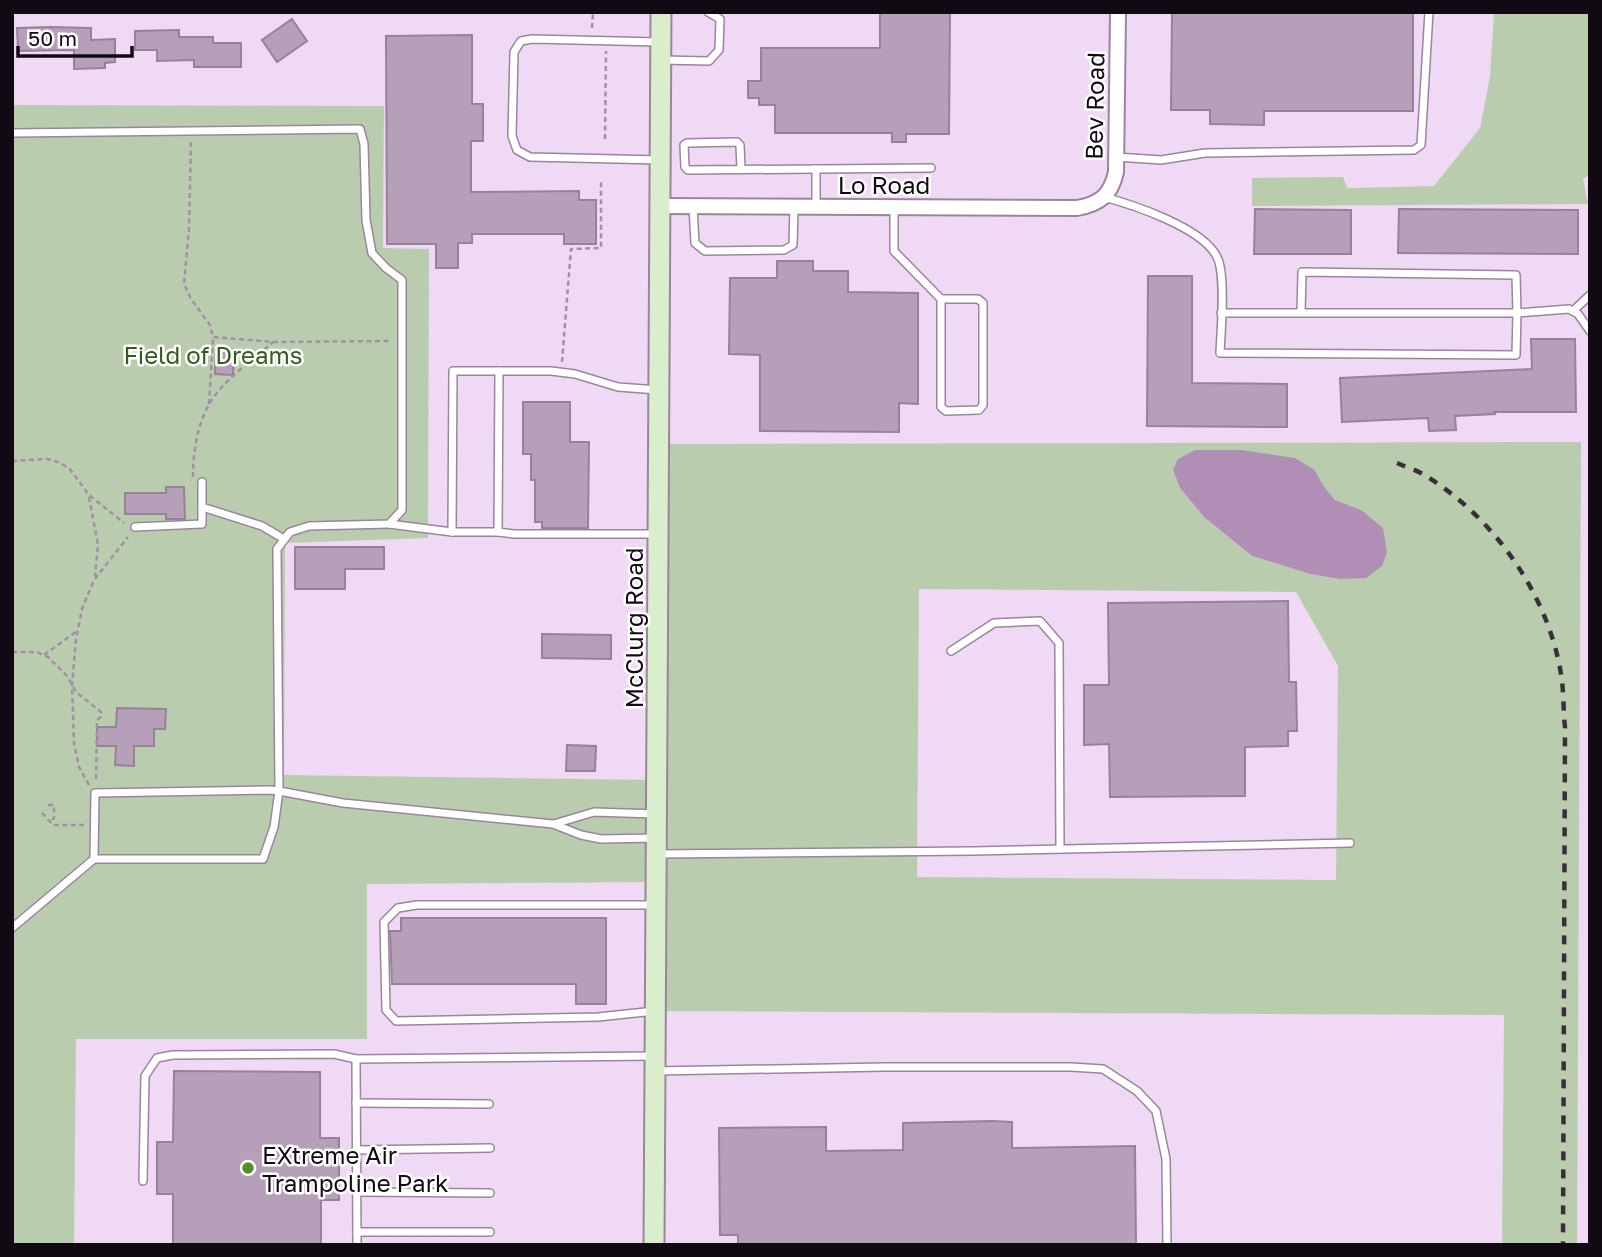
<svg xmlns="http://www.w3.org/2000/svg" width="1602" height="1257" viewBox="0 0 1602 1257" font-family="'Golos Text',sans-serif">
<style>
.green{fill:#b9cdae;fill-rule:evenodd}
.water{fill:#b18eb6}
.building{fill:#b6a0b9;stroke:#97829a;stroke-width:2}
.lines{fill:none;stroke-linecap:round;stroke-linejoin:round}
.lane-casing{stroke:#9a859d;stroke-width:10}
.street-casing{stroke:#9a859d;stroke-width:18}
.secondary-casing{stroke:#9a859d;stroke-width:23}
.path{stroke:#a290a5;stroke-width:2.5;stroke-dasharray:5 3.5;stroke-linecap:butt}
.lane{stroke:#fff;stroke-width:7}
.street{stroke:#fff;stroke-width:14}
.secondary{stroke:#daedcd;stroke-width:19}
.rail{stroke:#392f3b;stroke-width:4.5;stroke-dasharray:9 9;stroke-linecap:butt}
.poi-dot{fill:#558e2a;stroke:#fff;stroke-width:2.5}
.labels{text-anchor:middle;dominant-baseline:central;stroke-width:5;stroke-linejoin:round;paint-order:stroke}
.street-label{font-size:24px;fill:#120a13;stroke:#fff}
.park-label{font-size:24px;fill:#355a1b;stroke:#fff}
.poi-label{font-size:24px;fill:#120a13;stroke:#fff;text-anchor:start}
</style>
<rect width="100%" height="100%" fill="#f0d9f4"/>
<!-- green -->
<g class="green">
<path d="M1494 12H1590V174L1583 179 1588 204 1252 206V178L1343 177 1347 188 1434 186 1480 128 1490 77Z"/>
<path d="M12 105 384 106 383 248 429 249 428 538 285 543 284 775 656 780 658 444 1581 442 1577 1245H1502L1504 1015 655 1011V882L367 884V1039H76L74 1245H12ZM1315 469 1323 485 1335 500 1361 510 1339 579 1310 574 1252 556 1204 517 1180 488 1173 470ZM919 589 1296 592 1338 666 1336 880 917 877Z"/>
</g>
<!-- water -->
<path class="water" d="M1195 450H1241L1295 458 1315 470 1323 485 1335 500 1361 510 1383 528 1387 552 1382 566 1366 578 1339 579 1310 574 1252 556 1204 517 1180 488 1173 470 1178 459Z"/>
<!-- building -->
<g class="building">
<path d="M880 12H950L949 134H906V142H892V133H775V105H759V98H748V81H761V48H880Z"/>
<path d="M1172 12H1413V111H1264V125L1210 124V110H1171Z"/>
<path d="M292 19 307 41 277 62 262 40Z"/>
<path d="M51 27 91 28V40L115 39V62L105 63V68L74 69V50L18 51 17 28Z"/>
<path d="M179 30V37H213V43H241V67H194V60L157 61V50H135V31Z"/>
<path d="M472 35V104H483V141H471V192L579 191V200H596V244H564V234H472V243H458V268H436V244H387L386 36Z"/>
<path d="M1255 209 1351 210V254H1254Z"/>
<path d="M1399 209 1578 210V254L1398 253Z"/>
<path d="M777 261H813V271H848V292L918 293V404L899 403V432L760 431V355L729 354 730 278H777Z"/>
<path d="M1148 276H1192V383L1287 384V427L1147 426Z"/>
<path d="M1531 339H1575L1576 412H1494L1495 414 1455 416 1456 430 1429 431 1428 418 1342 422 1340 378 1532 369Z"/>
<path d="M216 349H234L233 375 215 374Z"/>
<path d="M523 402H570V442H589L588 528H542V522H535V480H531V454H523Z"/>
<path d="M166 487H184L185 519H166V514H125V493H166Z"/>
<path d="M295 547H384V569H345V589H295Z"/>
<path d="M1288 601 1289 682H1296L1297 731H1288V746L1245 747V796L1110 797 1109 744 1084 745V685H1109L1108 603Z"/>
<path d="M542 634 611 635V659L542 658Z"/>
<path d="M117 708 166 709 165 729H154V746H134V766L115 765 116 746H97V727H116Z"/>
<path d="M567 745 596 746 595 771H566Z"/>
<path d="M401 918H606V1004H576V984H392L390 931H401Z"/>
<path d="M174 1071 320 1072V1138H339V1200H321V1245H173V1194H157V1142H173Z"/>
<path d="M992 1121 1012 1122V1148L1135 1146 1136 1245H738V1235H720L719 1128 826 1127V1151L903 1150V1123Z"/>
</g>
<g class="lines">
<!-- lane casing -->
<g class="lane-casing">
<g id="lane">
<path d="M658 42 532 39 521 41 514 52 512 136 517 150 530 157 660 160"/>
<path d="M662 60 709 61 719 50 720 19 708 12"/>
<path d="M12 133 360 129 364 144 366 220 372 253 386 268 402 280V510L389 524 309 526 290 532 277 549 279 791 274 827 263 859H94L95 793 270 790 279 791 343 803 553 824 581 835 601 839 656 838"/>
<path d="M1116 157 1161 160 1205 153 1414 150 1421 145 1429 12"/>
<path d="M741 169 740 145 737 142 687 143 684 145 685 167 688 170C769 169 850 168 931 168"/>
<path d="M1104 197C1134 205 1203 228 1217 257 1226 274 1221 332 1220 353L1516 355 1517 313 1569 309 1578 314 1590 331"/>
<path d="M693 206 695 243 705 251 784 250 793 245 794 207"/>
<path d="M816 206V169"/>
<path d="M894 207V251L941 299V407L946 411 979 410 983 405V303L978 299H941"/>
<path d="M1573 311 1590 295"/>
<path d="M1221 313H1517L1516 275 1302 272 1301 313"/>
<path d="M202 482V507L262 526 284 539"/>
<path d="M389 524 452 532"/>
<path d="M135 527 202 524V507"/>
<path d="M498 532H452L453 371H499"/>
<path d="M657 534H514L498 532 499 371H551L575 374 618 387 658 390"/>
<path d="M951 651 994 623 1040 621 1059 643 1060 849"/>
<path d="M554 824 594 812 655 814"/>
<path d="M656 854 974 851 1350 843"/>
<path d="M12 928 94 859"/>
<path d="M655 1011 598 1017 396 1021 386 1010 384 922 398 908 417 905H655"/>
<path d="M655 1071 884 1067H1071L1103 1069 1137 1091 1156 1111 1166 1159 1167 1245"/>
<path d="M356 1103 489 1104"/>
<path d="M356 1150 490 1148"/>
<path d="M143 1181 145 1076 157 1058 173 1055 334 1054 356 1059"/>
<path d="M356 1192 490 1193"/>
<path d="M357 1232H490"/>
<path d="M357 1245 356 1059 654 1056"/>
</g>
</g>
<!-- street casing -->
<g class="street-casing">
<path id="street" d="M661 206 1077 208C1100 204 1111 195 1116 172L1118 12"/>
</g>
<!-- secondary casing -->
<g class="secondary-casing">
<path id="secondary" d="M654 1245 661 12"/>
</g>
<!-- path -->
<g class="path">
<path d="M592 28 593 12"/>
<path d="M605 139 606 51"/>
<path d="M191 142 189 229 184 284 191 299 210 325 213 337 273 342 391 341"/>
<path d="M562 362 571 249 601 248V182"/>
<path d="M209 404 213 338"/>
<path d="M12 461 47 459 58 462 69 468 89 495 124 523"/>
<path d="M193 477C193 453 197 424 210 403 223 380 253 360 273 342"/>
<path d="M89 497 98 545 95 576"/>
<path d="M12 652H37L48 657 68 677 76 692 101 712V717L97 720 96 781"/>
<path d="M44 655 77 631"/>
<path d="M89 785 79 767 74 743 72 686 76 639 82 609 94 580 128 537"/>
<path d="M48 805H54V818L49 822"/>
<path d="M42 813 53 825H84"/>
</g>
<!-- lane -->
<use href="#lane" class="lane"/>
<!-- street -->
<use href="#street" class="street"/>
<!-- secondary -->
<use href="#secondary" class="secondary"/>
<!-- rail -->
<path class="rail" d="M1397 463C1406 467 1417 470 1426 476 1494 518 1548 594 1561 674 1564 691 1563 710 1565 727L1563 1245"/>
</g>
<!-- markers -->
<circle class="poi-dot" cx="248" cy="1168" r="7"/>
<g class="labels">
<!-- street labels -->
<g class="street-label">
<text transform="translate(1094 106) rotate(-89)">Bev Road</text>
<text x="884" y="184">Lo Road</text>
<text transform="translate(633 628) rotate(-90)">McClurg Road</text>
</g>
<!-- park labels -->
<g class="park-label">
<text x="213" y="354">Field of Dreams</text>
</g>
<!-- poi labels -->
<g class="poi-label">
<text x="262" y="1154">EXtreme Air<tspan x="262" dy="28">Trampoline Park</tspan></text>
</g>
</g>
<!-- border -->
<rect width="1602" height="1257" fill="none" stroke="#120a13" stroke-width="28"/>
<!-- scale -->
<path d="M18 46v10h114v-10" fill="none" stroke="#120a13" stroke-width="3.5"/>
<text x="28" y="46" font-size="21" fill="#120a13" stroke="#ffffff" stroke-width="5" paint-order="stroke">50 m</text>
</svg>
